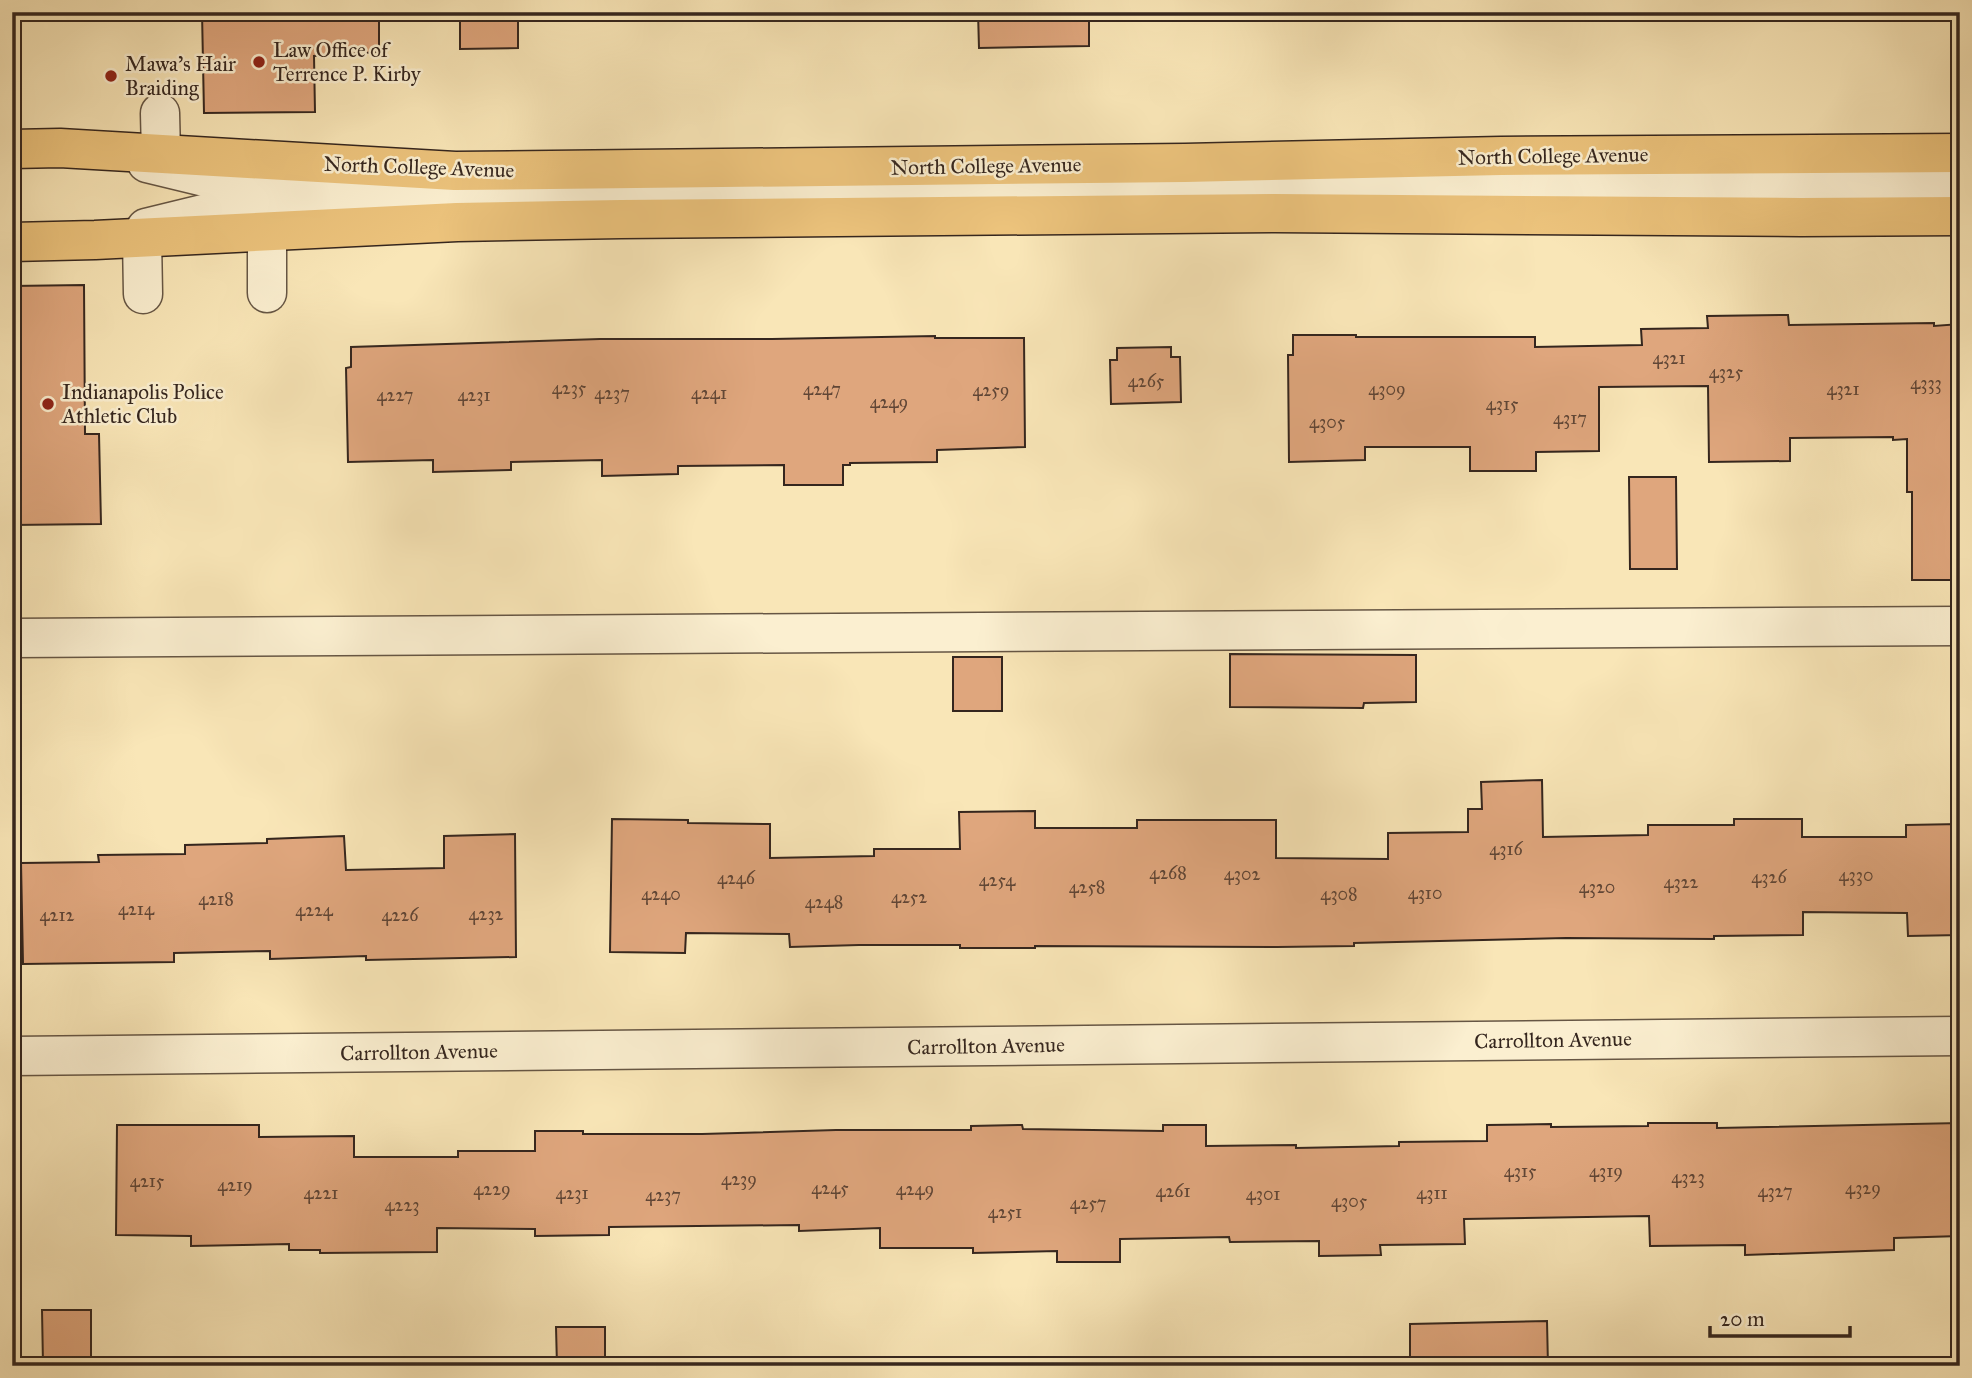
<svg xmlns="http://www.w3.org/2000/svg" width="1972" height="1378" viewBox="0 0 1972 1378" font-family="'IM FELL Great Primer',serif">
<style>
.building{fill:#dfa67d;stroke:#35261e;stroke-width:2}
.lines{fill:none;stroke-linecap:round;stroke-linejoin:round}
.minor-casing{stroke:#665644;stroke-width:41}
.major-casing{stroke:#35261e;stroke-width:41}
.minor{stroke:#fbefd0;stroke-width:38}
.major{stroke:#ecc37c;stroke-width:38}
.poi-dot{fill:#8f2418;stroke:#fbefd0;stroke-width:2.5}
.labels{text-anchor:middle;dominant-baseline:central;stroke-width:5;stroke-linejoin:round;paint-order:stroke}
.number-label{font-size:18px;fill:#604636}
.poi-label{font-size:21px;fill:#35261e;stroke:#fbefd0;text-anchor:start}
.street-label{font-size:21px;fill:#35261e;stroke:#fbefd0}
</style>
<rect width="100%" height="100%" fill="#f9e6b7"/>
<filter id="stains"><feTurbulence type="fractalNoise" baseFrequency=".00286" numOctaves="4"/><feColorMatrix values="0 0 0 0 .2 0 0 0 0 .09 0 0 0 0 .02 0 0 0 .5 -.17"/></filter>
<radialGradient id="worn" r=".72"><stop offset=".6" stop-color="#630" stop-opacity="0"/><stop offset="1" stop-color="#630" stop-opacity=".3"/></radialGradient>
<!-- building -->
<g class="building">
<path d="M202 12H379V52L314 56 315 112 204 113Z"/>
<path d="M460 12H518V48L460 49Z"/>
<path d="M978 12H1089V46L979 48Z"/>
<path d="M84 285 85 434H99L101 524 12 525V286Z"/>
<path d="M1788 315 1789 325 1934 323V326L1960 324V580H1912V492H1907V439L1893 440V437L1790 438V461L1709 462 1708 386 1599 387V451L1536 452V471H1470V447H1365V460L1289 462 1288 355H1293V335H1356V337H1535V347L1642 345 1641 329 1708 328 1707 316Z"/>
<path d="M935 336V338H1024L1025 447 937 450V462L850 463V465H843V485H784V465L678 466V474L602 476V460L511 462V470L433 472V460L348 462 346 368 351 367V347L600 339H772Z"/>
<path d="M1171 347V357H1180L1181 402 1111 404 1110 360H1117V348Z"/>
<path d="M1629 477H1676L1677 569H1630Z"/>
<path d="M1230 654 1416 655V702L1364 703 1363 708 1230 707Z"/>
<rect x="953" y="657" width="49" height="54"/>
<path d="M1542 780 1543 837 1648 835V825H1734V819H1802V837H1906V825L1960 824V935L1908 936 1907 913 1803 912V935L1714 936V939L1566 938 1354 943V946L1277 947 1035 946V948H960V945H859L790 947 789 934 686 933 685 953 610 952 612 819 688 820V823L770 824V858L874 856V849H960L959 812 1035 811V828H1137V820H1276V858L1388 859V833L1468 832V809H1482L1481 782Z"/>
<path d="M515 834 516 957 366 960V956L270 959V951L174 953V962L23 964 21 863 99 862 98 855 185 854V845L267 843V839L344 836 346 870 444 868V836Z"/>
<path d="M1648 1123H1717V1128L1960 1123V1236L1894 1238V1250L1745 1255V1245L1650 1246 1649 1216 1464 1219 1465 1244 1380 1245 1381 1255 1319 1256V1241L1230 1242 1229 1237 1120 1239V1262H1057V1251L973 1253V1248H880V1228L799 1231V1225L609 1227V1235L535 1236V1229L437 1228V1252L320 1253V1250H289V1244L191 1246V1236L116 1235 117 1125H259V1137L354 1136V1157H458V1151H535V1131H583V1134H702L836 1130H971V1126L1022 1125 1023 1129 1163 1131V1125H1206V1146L1296 1145V1148L1399 1146V1142L1487 1141V1125L1551 1124V1127L1648 1126Z"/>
<path d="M42 1310H91V1364H43Z"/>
<path d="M1547 1321 1548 1366H1410V1324Z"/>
<path d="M556 1327H605V1366H557Z"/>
</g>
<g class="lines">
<!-- minor casing -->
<g class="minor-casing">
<g id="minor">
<path d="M160 113 161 154"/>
<path d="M147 163 275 194"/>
<path d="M146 228 281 195 1960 184"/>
<path d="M267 231V293"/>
<path d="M142 238 143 294"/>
<path d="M12 638 1960 626"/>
<path d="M12 1056 1960 1036"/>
</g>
</g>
<!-- major casing -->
<g class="major-casing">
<g id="major">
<path d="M12 149 60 148 455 171 1185 163 1501 156 1960 153"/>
<path d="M12 242 95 240 457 222 621 219 1275 213 1801 217 1960 216"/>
</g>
</g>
<!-- minor -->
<use href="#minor" class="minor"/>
<!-- major -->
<use href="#major" class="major"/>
</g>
<!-- markers -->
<g class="poi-dot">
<circle cx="259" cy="62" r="7"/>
<circle cx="111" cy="76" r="7"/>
<circle cx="48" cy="404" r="7"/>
</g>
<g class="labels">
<!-- number labels -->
<g class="number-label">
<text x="1669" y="358">4321</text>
<text x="1726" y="372">4325</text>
<text x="1146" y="381">4265</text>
<text x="1926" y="383">4333</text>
<text x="569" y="388">4235</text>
<text x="822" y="389">4247</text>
<text x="1387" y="389">4309</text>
<text x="1843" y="389">4321</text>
<text x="991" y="390">4259</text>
<text x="612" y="393">4237</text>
<text x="709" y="393">4241</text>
<text x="395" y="395">4227</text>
<text x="474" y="395">4231</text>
<text x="889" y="402">4249</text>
<text x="1502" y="404">4315</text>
<text x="1570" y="418">4317</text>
<text x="1327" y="422">4305</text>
<text x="1506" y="849">4316</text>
<text x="1168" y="873">4268</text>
<text x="1242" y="874">4302</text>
<text x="1856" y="875">4330</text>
<text x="1769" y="877">4326</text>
<text x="736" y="878">4246</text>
<text x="997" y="880">4254</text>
<text x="1681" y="882">4322</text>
<text x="1087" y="887">4258</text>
<text x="1597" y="887">4320</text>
<text x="1425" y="893">4310</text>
<text x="661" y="894">4240</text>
<text x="1339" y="894">4308</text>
<text x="909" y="897">4252</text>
<text x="216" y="899">4218</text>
<text x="824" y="902">4248</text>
<text x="136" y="909">4214</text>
<text x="314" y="910">4224</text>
<text x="486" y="914">4232</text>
<text x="57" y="915">4212</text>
<text x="400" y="915">4226</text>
<text x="1520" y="1171">4315</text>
<text x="1606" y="1171">4319</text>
<text x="1688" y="1177">4323</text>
<text x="739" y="1179">4239</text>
<text x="147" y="1181">4215</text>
<text x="235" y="1185">4219</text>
<text x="830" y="1188">4245</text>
<text x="1863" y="1188">4329</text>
<text x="492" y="1189">4229</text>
<text x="915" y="1189">4249</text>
<text x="1173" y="1191">4261</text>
<text x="1775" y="1191">4327</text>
<text x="321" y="1193">4221</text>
<text x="572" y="1193">4231</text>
<text x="1432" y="1193">4311</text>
<text x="1263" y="1194">4301</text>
<text x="663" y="1195">4237</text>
<text x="1349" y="1201">4305</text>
<text x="1088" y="1203">4257</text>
<text x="402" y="1205">4223</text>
<text x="1005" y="1212">4251</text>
</g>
<!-- poi labels -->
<g class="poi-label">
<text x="273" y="50">Law Office of<tspan x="273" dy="24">Terrence P. Kirby</tspan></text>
<text x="125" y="64">Mawa's Hair<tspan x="125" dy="24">Braiding</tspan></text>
<text x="62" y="392">Indianapolis Police<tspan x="62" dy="24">Athletic Club</tspan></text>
</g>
<!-- street labels -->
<g class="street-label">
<text transform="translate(1553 156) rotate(-1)">North College Avenue</text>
<text transform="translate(986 166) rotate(-1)">North College Avenue</text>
<text transform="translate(419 167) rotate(2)">North College Avenue</text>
<text transform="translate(1553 1040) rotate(-1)">Carrollton Avenue</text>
<text transform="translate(986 1046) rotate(-1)">Carrollton Avenue</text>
<text transform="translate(419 1052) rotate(-1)">Carrollton Avenue</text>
</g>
</g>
<!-- margin -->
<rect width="1972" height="1378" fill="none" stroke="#f9e6b7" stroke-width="42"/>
<rect x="14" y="14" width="1944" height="1350" fill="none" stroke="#35261e" stroke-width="3.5"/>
<rect x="21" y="21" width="1930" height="1336" fill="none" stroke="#35261e" stroke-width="2"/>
<!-- scale -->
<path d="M1710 1326v10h140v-10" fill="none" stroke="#35261e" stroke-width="3.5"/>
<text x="1720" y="1326" font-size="21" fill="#35261e" stroke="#fbefd0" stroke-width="5" paint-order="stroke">20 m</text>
<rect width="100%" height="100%" filter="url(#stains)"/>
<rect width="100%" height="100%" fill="url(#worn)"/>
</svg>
